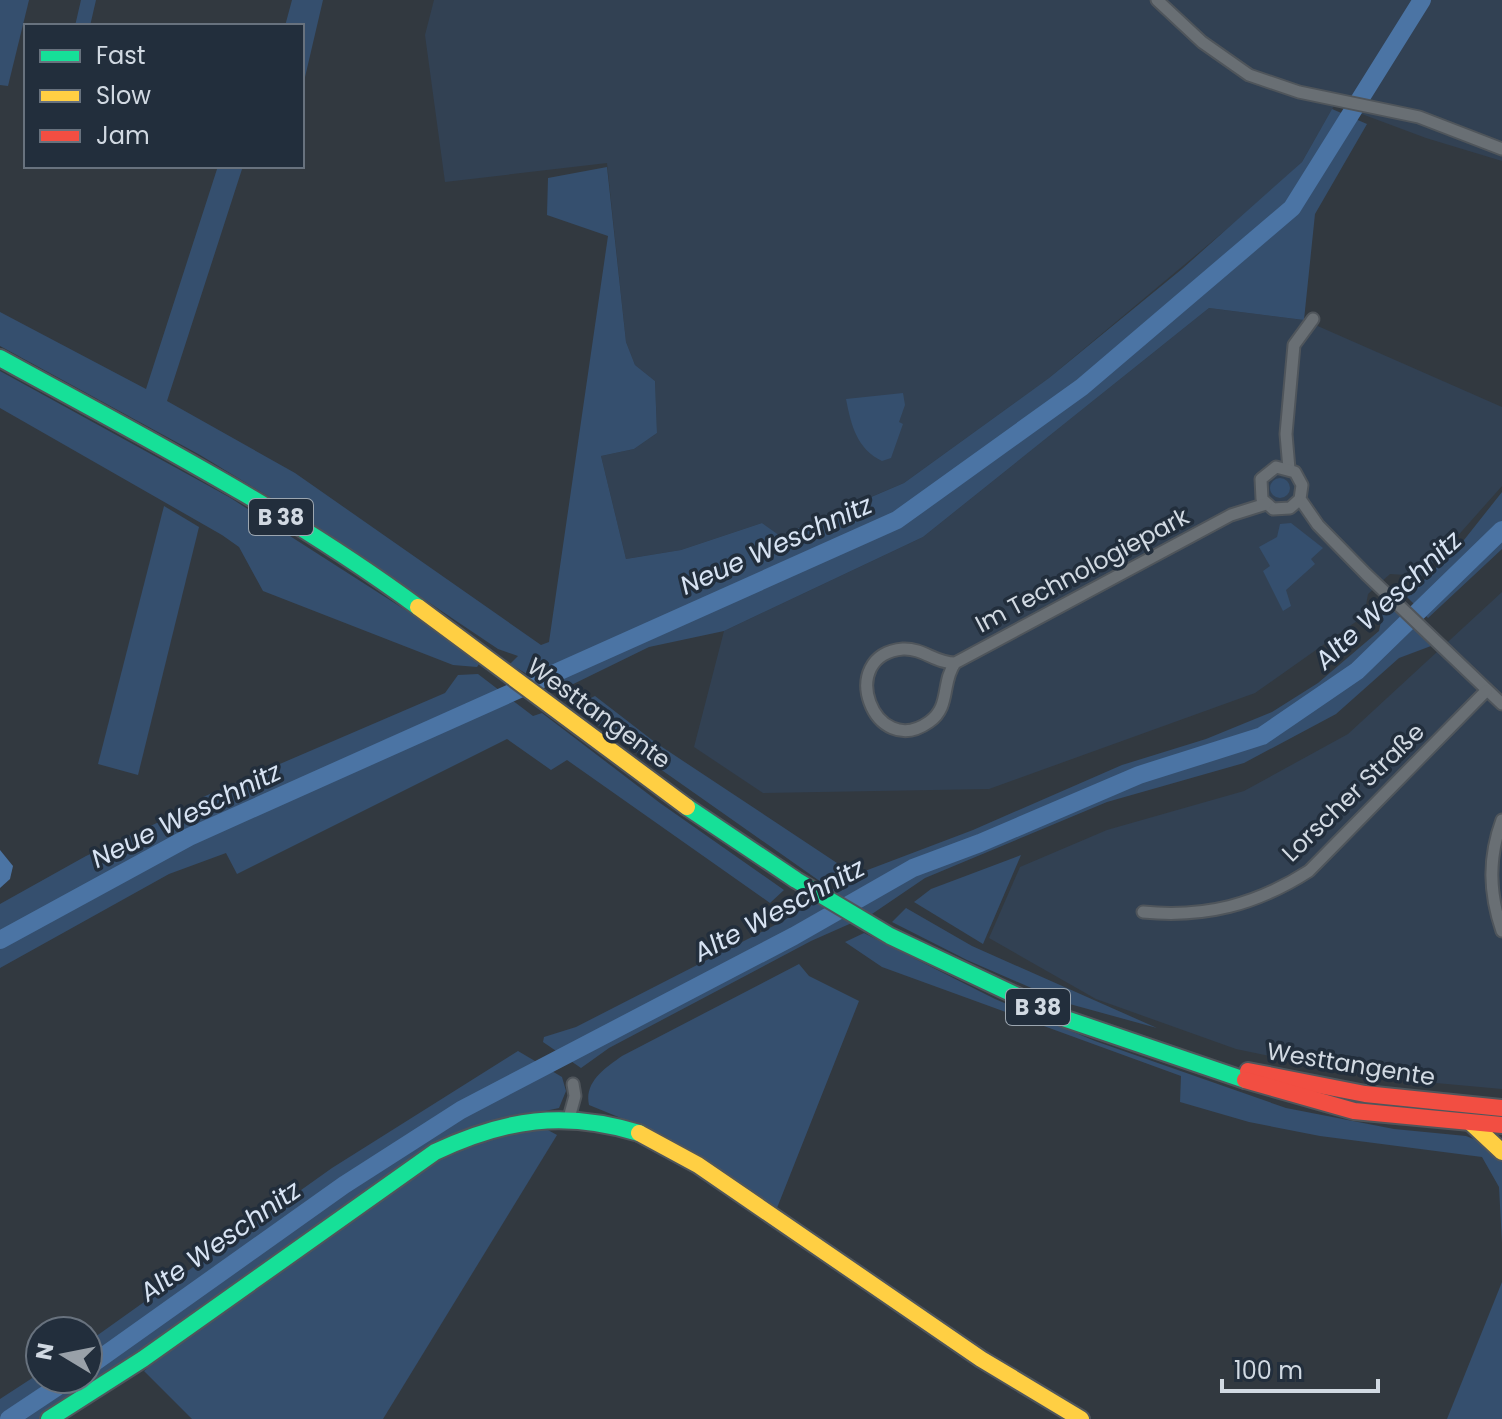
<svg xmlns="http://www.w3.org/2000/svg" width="1502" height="1419" viewBox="0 0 1502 1419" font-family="Poppins,sans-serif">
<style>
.built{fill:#324153}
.green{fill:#354f6e}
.water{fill:#4b74a4}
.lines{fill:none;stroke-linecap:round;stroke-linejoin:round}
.river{stroke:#4b74a4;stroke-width:18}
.street-casing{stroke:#4f555b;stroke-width:15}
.fast-casing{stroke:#4f555b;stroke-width:20}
.slow-casing{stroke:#4f555b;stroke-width:20}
.jam-casing{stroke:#4f555b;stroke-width:20}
.street{stroke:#696f74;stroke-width:11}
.fast{stroke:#16e098;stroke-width:16}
.slow{stroke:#ffcf43;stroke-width:16}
.jam{stroke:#f24e42;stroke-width:16}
.labels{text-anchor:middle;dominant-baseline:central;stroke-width:7;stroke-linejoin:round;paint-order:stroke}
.shield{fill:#222e3c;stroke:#9ca6b0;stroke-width:2}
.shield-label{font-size:22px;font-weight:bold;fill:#d1d9e2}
.street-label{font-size:24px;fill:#d1d9e2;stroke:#222e3c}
.water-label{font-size:26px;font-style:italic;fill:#d7e3f3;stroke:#222e3c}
</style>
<rect width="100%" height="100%" fill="#323940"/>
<!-- built -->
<g class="built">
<path d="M434 0H1502V161L1426 138 1335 104 1302 162 1258 203 1049 378 904 483 779 536 762 523 681 550 626 559 601 456 634 449 657 433 655 381 635 365 626 342 607 163 445 182 425 35Z"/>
<path d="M1209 308 1304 320 1502 407V486L1422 576 1390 574 1368 594 1364 616 1255 693 989 789 763 793 694 747 724 631 923 537Z"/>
<path d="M1502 592V1089L1370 1077 1236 1049 1096 999 989 938 1020 867 1107 830 1244 791 1348 734Z"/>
</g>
<!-- green -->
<g class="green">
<path d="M0 0H29L8 86 0 85Z"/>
<path d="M81 0H96L90 26H75Z"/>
<path d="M292 0H323L302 90V26H285Z"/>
<path d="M1332 109 1367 124 1315 214 1304 320 1209 308 923 537 724 631 649 647 557 692 510 664 518 656 498 649 294 512 200 455 0 346V312L146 389 218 166H243L167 401 295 473 541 645 549 642 608 236 547 215 548 178 607 167 626 342 635 365 655 381 657 433 634 449 601 456 626 559 681 550 762 523 780 536 904 483 1049 378 1182 269 1302 162Z"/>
<path d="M0 371 229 497 457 643 479 664 477 667 453 665 263 591 239 547 222 535 0 408Z"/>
<path d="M903 393 905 405 899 422 903 424 891 458 882 461C857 449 851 425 846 399Z"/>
<circle cx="1280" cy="488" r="10"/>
<path d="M1502 492V549L1428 618 1407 597 1464 540Z"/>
<path d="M164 506 199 527 138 775 98 764Z"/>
<path d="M1291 523 1323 548 1311 559 1315 564 1286 590 1291 606 1283 611 1263 571 1270 566 1259 547 1277 537 1280 524Z"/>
<path d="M1386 597 1431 646 1399 658 1336 714 1244 763 1107 802 925 878 872 914 811 941 609 1048 581 1068 543 1042 544 1037 576 1027 783 921 857 874 973 830 1122 765 1206 739 1272 712 1318 683 1379 631Z"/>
<path d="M478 674 533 716 542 713 660 803 784 890 770 903 567 760 551 770 507 739 237 874 226 853 169 874 0 968V904L86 856 191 807 203 797 445 693 458 675Z"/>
<path d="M595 696 656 743 837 863V874L821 882 572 707Z"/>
<path d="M1021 855 983 944 914 902 931 889Z"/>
<path d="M906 908 972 946 1157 1028 1066 1003 967 960 892 922Z"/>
<path d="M864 933 995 999 1095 1041 1286 1108 1394 1129 1466 1136 1484 1143 1502 1158V1243L1499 1187 1482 1157 1320 1136 1249 1122 1180 1102 1181 1076 882 967 845 942Z"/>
<path d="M799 964 809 976 859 1001 775 1213 665 1136 589 1105C584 1082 605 1068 622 1056Z"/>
<path d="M518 1051 562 1077 566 1091 559 1108 497 1121 452 1137 143 1354 42 1419H0V1399L40 1373V1379H88V1342L332 1168Z"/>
<path d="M546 1129 557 1135 383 1419H192L144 1371 199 1325 432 1161 486 1138Z"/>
<path d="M1502 1282V1419H1447Z"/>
</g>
<!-- water -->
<path class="water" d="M0 850 13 866 10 879 0 888Z"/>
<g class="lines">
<!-- river -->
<g class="river">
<path d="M0 940 189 837 897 520 1082 387 1292 208 1422 0"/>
<path d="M88 1367 344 1185 461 1110 794 936 913 868 980 843 1139 775 1262 736 1357 671 1502 530"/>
<path d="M9 1419 69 1379"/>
</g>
<!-- street casing -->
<g class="street-casing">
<g id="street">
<path d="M1157 0 1202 42 1249 75 1299 92 1419 117 1502 149"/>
<path d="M1289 469 1286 434 1294 345 1313 319"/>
<path d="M1300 499 1290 508 1273 509 1262 499 1261 479 1276 467 1295 472 1302 485 1300 499 1318 525 1366 574 1502 704"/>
<path d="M955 663C935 663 923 648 903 649 835 655 874 761 929 722 951 707 941 682 955 663L1231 515 1266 504"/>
<path d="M1502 820C1488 858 1489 893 1502 931"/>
<path d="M1143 912C1205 918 1256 905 1309 871L1486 691"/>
<path d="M569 1118 575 1096 573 1084"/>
</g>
</g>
<!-- fast casing -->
<g class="fast-casing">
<g id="fast">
<path d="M0 358C142 436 288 511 418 607"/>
<path d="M687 807 796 880 890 936 1066 1019 1245 1080"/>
<path d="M49 1419 143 1359 435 1152C505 1119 564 1110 639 1133"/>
</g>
</g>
<!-- slow casing -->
<g class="slow-casing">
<g id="slow">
<path d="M418 607 687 807"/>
<path d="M1471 1123 1502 1152"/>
<path d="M639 1133 698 1165 981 1359 1081 1419"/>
</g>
</g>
<!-- jam casing -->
<g class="jam-casing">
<g id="jam">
<path d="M1248 1071 1365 1094 1502 1108"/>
<path d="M1245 1080 1354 1111 1502 1125"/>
</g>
</g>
<!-- street -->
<use href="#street" class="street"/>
<!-- fast -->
<use href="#fast" class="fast"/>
<!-- slow -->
<use href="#slow" class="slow"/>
<!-- jam -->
<use href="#jam" class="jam"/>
</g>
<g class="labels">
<!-- shield labels -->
<g class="shield">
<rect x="249" y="499" width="64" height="36" rx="6"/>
<rect x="1006" y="989" width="64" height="36" rx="6"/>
</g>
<g class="shield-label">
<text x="281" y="517">B 38</text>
<text x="1038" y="1007">B 38</text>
</g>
<!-- street labels -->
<g class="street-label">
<text transform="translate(1082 570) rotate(-28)">Im Technologiepark</text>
<text transform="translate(599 713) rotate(36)">Westtangente</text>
<text transform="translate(1353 792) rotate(-44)">Lorscher Straße</text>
<text transform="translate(1351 1064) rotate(9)">Westtangente</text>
</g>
<!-- water labels -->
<g class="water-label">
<text transform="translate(776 545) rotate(-24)">Neue Weschnitz</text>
<text transform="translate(1388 600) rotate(-43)">Alte Weschnitz</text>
<text transform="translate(186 815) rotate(-26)">Neue Weschnitz</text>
<text transform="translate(779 910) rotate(-28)">Alte Weschnitz</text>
<text transform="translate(220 1241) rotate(-35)">Alte Weschnitz</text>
</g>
</g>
<!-- legend -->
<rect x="24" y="24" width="280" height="144" fill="#222e3c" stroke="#68727e" stroke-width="2"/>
<rect x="40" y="50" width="40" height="12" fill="#16e098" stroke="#68727e" stroke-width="2"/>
<text x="96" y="64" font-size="24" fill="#d1d9e2">Fast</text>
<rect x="40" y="90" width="40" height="12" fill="#ffcf43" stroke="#68727e" stroke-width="2"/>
<text x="96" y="104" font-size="24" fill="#d1d9e2">Slow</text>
<rect x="40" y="130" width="40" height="12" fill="#f24e42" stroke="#68727e" stroke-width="2"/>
<text x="96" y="144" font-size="24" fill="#d1d9e2">Jam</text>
<!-- north arrow -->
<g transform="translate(64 1355) rotate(280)"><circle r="38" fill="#222e3c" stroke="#68727e" stroke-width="2"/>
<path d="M0-6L14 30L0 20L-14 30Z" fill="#99a1a9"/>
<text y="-12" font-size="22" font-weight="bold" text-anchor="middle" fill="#d1d9e2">N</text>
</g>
<!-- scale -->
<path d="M1222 1379v12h156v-12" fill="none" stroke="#d1d9e2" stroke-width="4"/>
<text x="1234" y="1379" font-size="24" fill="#d1d9e2" stroke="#222e3c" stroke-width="6" paint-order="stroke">100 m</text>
</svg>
